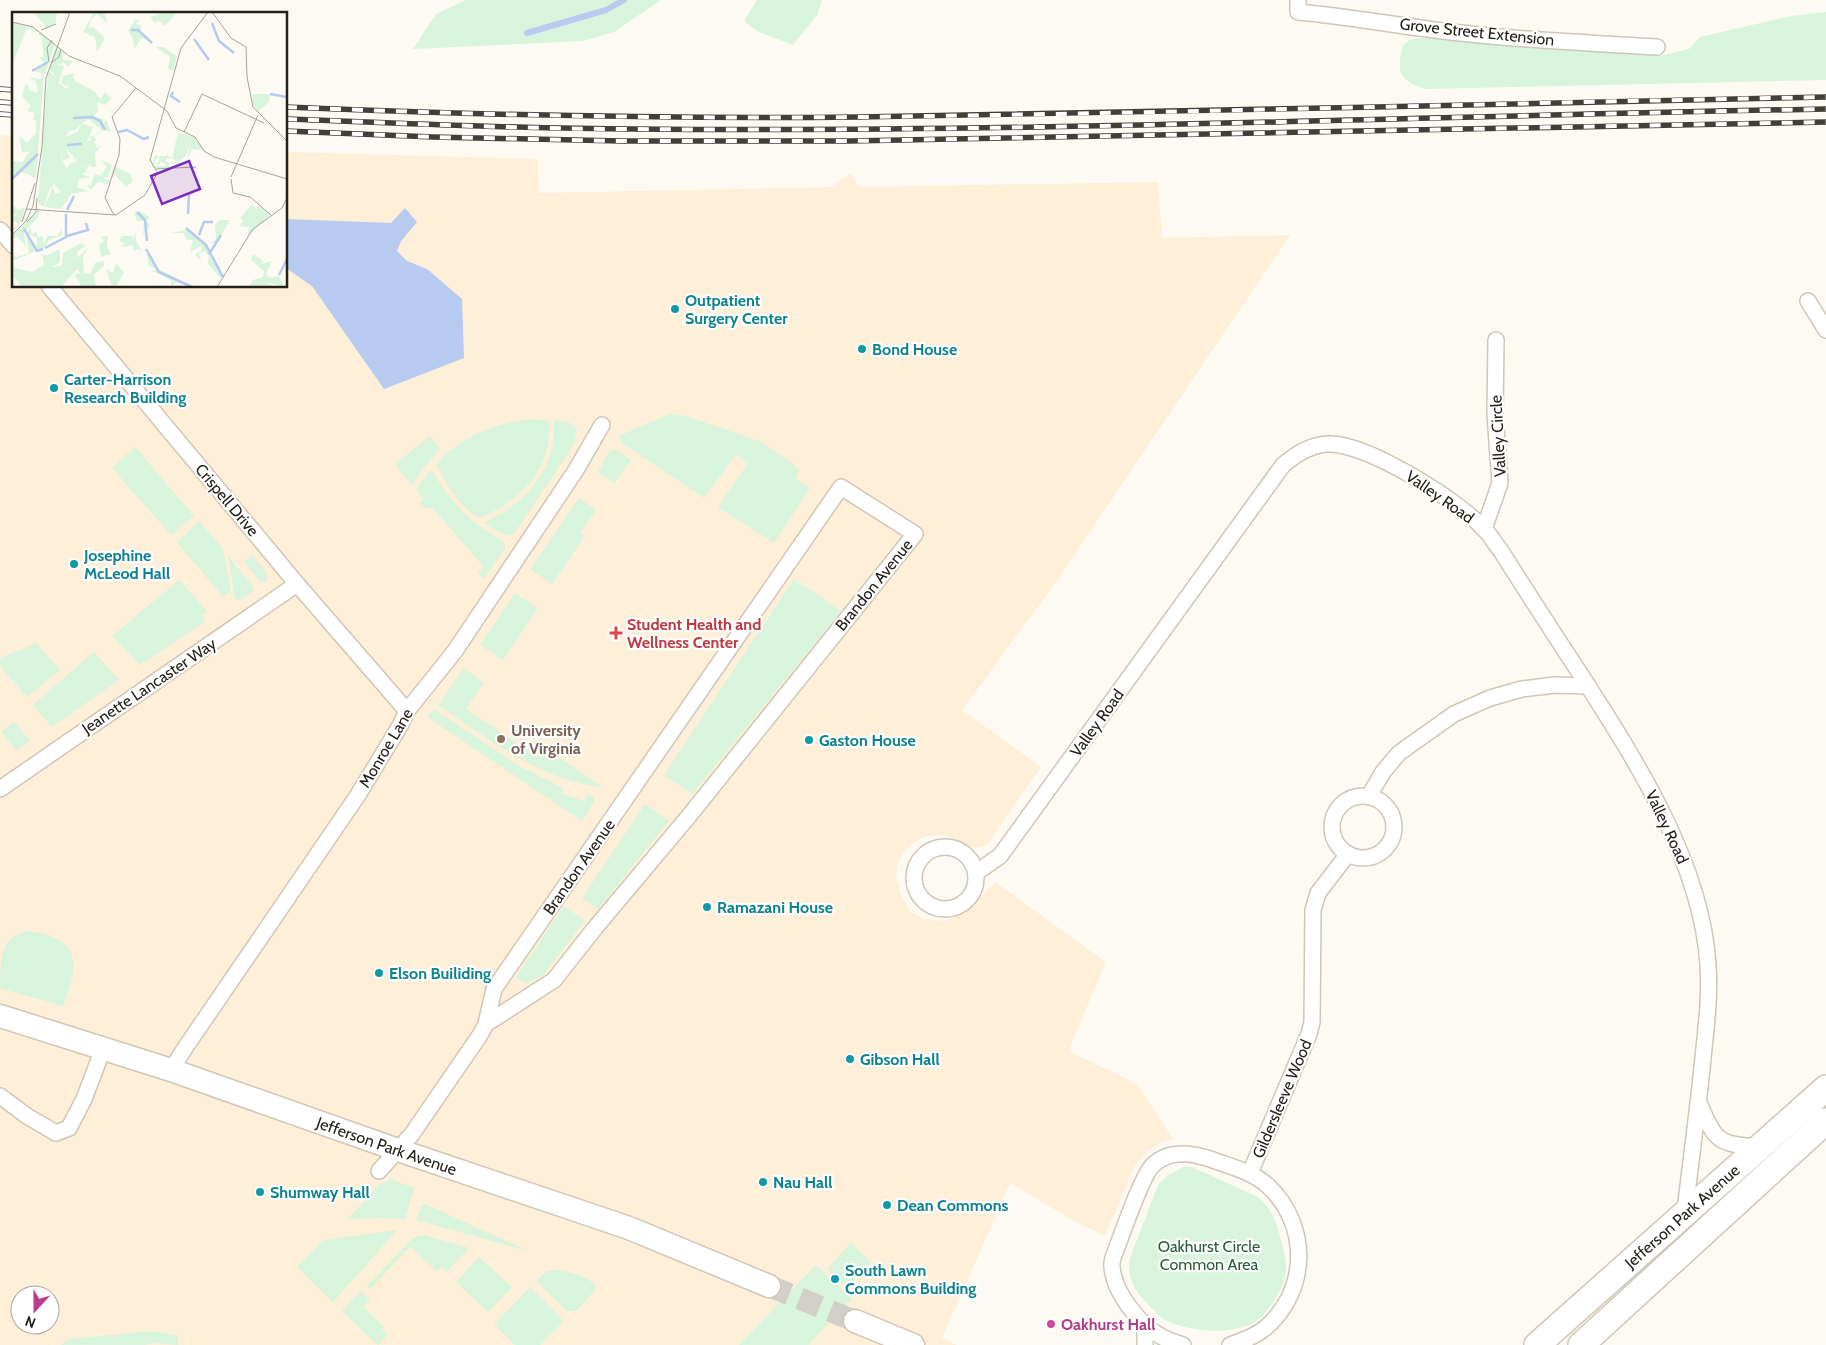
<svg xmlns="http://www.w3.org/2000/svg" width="1826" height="1345" viewBox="0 0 1826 1345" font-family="Cabin,sans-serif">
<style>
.built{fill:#fdefd8;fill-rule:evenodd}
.green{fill:#d9f4dd}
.water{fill:#b7caf0}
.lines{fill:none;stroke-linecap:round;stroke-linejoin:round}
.stream{stroke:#b7caf0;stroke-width:6}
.secondary-tunnel{stroke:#d2cec8;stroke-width:22;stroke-dasharray:22 11;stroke-linecap:butt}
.street-casing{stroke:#cfc6b7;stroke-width:18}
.secondary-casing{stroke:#cfc6b7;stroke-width:25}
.primary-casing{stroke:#cfc6b7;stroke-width:28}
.street{stroke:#fff;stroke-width:15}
.secondary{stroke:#fff;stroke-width:22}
.primary{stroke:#fff;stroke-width:25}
.rail-casing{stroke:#423f39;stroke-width:5.5}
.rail{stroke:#fff;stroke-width:4;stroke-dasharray:11;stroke-linecap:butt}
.culture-dot{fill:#0f9aa8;stroke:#fff;stroke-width:2}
.health-dot{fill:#e0444e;stroke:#fff;stroke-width:2}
.education-dot{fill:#8d6e63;stroke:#fff;stroke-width:2}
.hotel-dot{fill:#d1479c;stroke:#fff;stroke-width:2}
.labels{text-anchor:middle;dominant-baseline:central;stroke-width:4.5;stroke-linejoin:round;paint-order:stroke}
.street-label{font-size:16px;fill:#24211b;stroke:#fff}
.culture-label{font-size:16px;font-weight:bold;fill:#0d838f;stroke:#fff;text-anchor:start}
.health-label{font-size:16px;font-weight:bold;fill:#be3a42;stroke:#fff;text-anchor:start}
.education-label{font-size:16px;font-weight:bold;fill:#785e54;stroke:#fff;text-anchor:start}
.park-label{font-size:16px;fill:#285e35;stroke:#fff}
.hotel-label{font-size:16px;font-weight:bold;fill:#b23c85;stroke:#fff;text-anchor:start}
.inset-river{fill:none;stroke:#b7caf0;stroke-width:2.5}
.inset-road{fill:none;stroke:#a6a39d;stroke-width:1}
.view{fill:#7b2cbf;fill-opacity:0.15;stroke:#7b2cbf;stroke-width:2.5}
.inset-edge{fill:none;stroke:#24211b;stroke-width:2.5}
</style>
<rect width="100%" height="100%" fill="#fdf9f3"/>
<!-- built -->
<path class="built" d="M0 135 14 136V286H286V152L537 159 539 193 836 187 835 184 850 173 860 187 1158 182 1162 238 1290 235 1056 582 962 710 1041 767 986 846 976 848 968 846 948 836 937 835 928 836 919 839 910 845 903 853 897 865 896 877 902 898 911 912 923 919 944 921 954 918 971 907 995 882 1106 962 1068 1051 1137 1084 1173 1139 1161 1143 1148 1150 1134 1167 1105 1236 1074 1221 1010 1183 942 1338 957 1345H0ZM20 1295H50V1325H20Z"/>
<!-- green -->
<g class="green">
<path d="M466 0H661L614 32 582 41 413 49 436 14Z"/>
<path d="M757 0H822L817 15 793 45 757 31 744 21Z"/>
<path d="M1826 12V80L1425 89C1399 80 1396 72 1403 45L1411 39 1423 38 1665 55 1689 49 1700 37 1791 16Z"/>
<path d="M670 414 686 416 762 442 792 463 800 470 795 478 810 488 774 543 718 507 748 463 736 454 704 498 622 443 619 437 621 435Z"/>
<path d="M535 419 549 421C552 470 523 498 482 517 466 517 444 480 437 466 440 457 447 453 455 447 479 429 505 422 535 419Z"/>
<path d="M554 420 570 423 577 428 574 444 514 534C504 538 494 529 485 523V522C491 518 499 515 505 511 529 496 548 471 553 443 554 435 553 427 554 420Z"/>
<path d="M430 436 440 449 421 471 412 485 395 464Z"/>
<path d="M135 447 194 516 171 535 112 468Z"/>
<path d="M612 450H616L631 460 614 483 598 472 609 452Z"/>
<path d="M431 471H432C445 492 458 510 478 525 486 531 496 536 504 542L505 548 484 579 478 573 483 566 433 508 422 507 419 503 424 499 416 490 428 473Z"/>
<path d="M579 498 596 510 581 532 585 536 552 584 530 569Z"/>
<path d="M199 521 223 549 232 596 229 593 223 597 177 542Z"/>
<path d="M252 555 266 572 267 582 260 581 244 562Z"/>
<path d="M228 556 254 588V591L240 600H238L235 598Z"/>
<path d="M794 579 841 611 692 794 664 775Z"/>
<path d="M179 580 207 611 202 615 205 622 140 665 112 636Z"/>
<path d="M515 593 538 608 503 660 480 645Z"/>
<path d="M36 643 60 670 27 697 0 666V658Z"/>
<path d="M94 652 119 680 52 727 33 705Z"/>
<path d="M464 668 484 683 466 709 530 752 537 742 604 788C535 778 494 742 438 705Z"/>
<path d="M434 709 521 767 563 788 562 794 585 801 587 794 594 797V802L582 821 427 717Z"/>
<path d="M14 722 30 740 17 751 1 732Z"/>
<path d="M645 804 669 821 598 909 582 898Z"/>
<path d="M564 906 585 921 543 975 526 983 516 977Z"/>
<path d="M29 931C83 939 79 965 63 1006L0 988C0 961 0 935 29 931Z"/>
<path d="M1183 1167H1192L1258 1197C1275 1212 1277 1226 1283 1247 1288 1268 1288 1279 1276 1297 1272 1304 1266 1313 1260 1318 1238 1337 1189 1332 1165 1320 1160 1317 1155 1312 1151 1307 1136 1293 1126 1279 1130 1258L1158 1185 1167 1176Z"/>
<path d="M391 1179 414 1188 405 1219 379 1218 348 1219 380 1184Z"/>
<path d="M423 1203 528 1251 416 1220Z"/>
<path d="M397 1230 333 1302 297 1267 323 1240Z"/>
<path d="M424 1235 469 1248 446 1272 441 1267 437 1271 410 1247 370 1289 367 1286 412 1239 418 1236Z"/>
<path d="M851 1243 871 1262 847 1288 827 1269Z"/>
<path d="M479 1257 512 1287 488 1312 456 1282Z"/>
<path d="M816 1265 852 1299 808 1345H739Z"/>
<path d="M556 1270C571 1273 585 1274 596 1286L595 1290 576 1311H567L537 1282 538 1279 547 1271Z"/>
<path d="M530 1287 563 1320 561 1324 540 1345H515L494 1325Z"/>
<path d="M361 1291 370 1299 363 1307 384 1327 382 1329 388 1335 378 1345 342 1311Z"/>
<path d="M154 1331 178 1336V1345L155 1343 143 1345H61L70 1339Z"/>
</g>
<!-- water -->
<path class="water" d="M405 208 417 222 401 241 397 251 407 261 427 269 462 299 464 358 384 389 312 286 286 268V219L391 223Z"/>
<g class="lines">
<!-- stream -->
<path class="stream" d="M527 33 606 10 624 0"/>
<!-- secondary-tunnel -->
<path class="secondary-tunnel" d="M769 1286 855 1321"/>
<!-- street casing -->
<g class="street-casing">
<g id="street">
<path d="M1298 0V12C1356 17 1413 29 1471 34 1533 41 1595 43 1657 47"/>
<path d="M0 230 14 246"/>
<path d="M49 286 297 584 407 711"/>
<path d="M1808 301 1826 330"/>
<path d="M1484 529 1500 483 1495 414 1496 340"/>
<path d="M0 789 297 584"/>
<path d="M1369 796 1383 772 1399 753 1454 714 1490 698 1522 689 1555 685 1588 686"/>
<circle cx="1363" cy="827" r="31"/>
<circle cx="945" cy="878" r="31"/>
<path d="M977 872 1000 856 1283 465C1296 454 1310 445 1327 444 1364 441 1460 501 1485 530 1491 536 1495 544 1501 551 1527 592 1554 634 1581 675 1635 759 1702 863 1708 965 1710 993 1707 1020 1704 1048 1699 1103 1691 1157 1685 1212"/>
<path d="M171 1070 185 1048 358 795 401 724 407 711 455 651 576 470 602 425"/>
<path d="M0 1096 27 1116 56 1133 69 1128 84 1099 103 1049"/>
<path d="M1700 1105C1716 1142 1718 1144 1759 1147"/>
<path d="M379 1171 412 1134 480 1035 486 1024 494 989 841 487 915 534 689 816 595 928 554 980 486 1024"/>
<path d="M1250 1173 1309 1034 1312 1022 1313 910 1318 893 1348 854"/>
<path d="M1145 1345V1325"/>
<path d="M1183 1345C1177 1343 1170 1341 1164 1338 1141 1327 1114 1293 1112 1267 1111 1263 1113 1259 1114 1255 1121 1237 1142 1175 1153 1165 1170 1149 1193 1153 1213 1160 1232 1167 1253 1172 1268 1186 1310 1225 1309 1292 1264 1329 1254 1337 1242 1341 1230 1345"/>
</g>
</g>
<!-- secondary casing -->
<g class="secondary-casing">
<g id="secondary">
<path id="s1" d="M0 1016 171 1070 398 1150 629 1228 769 1286"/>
<path d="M855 1321 913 1345"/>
</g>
</g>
<!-- primary casing -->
<g class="primary-casing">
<g id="primary">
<path id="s2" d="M1537 1345 1826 1088"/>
<path d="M1581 1345 1826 1121"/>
</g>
</g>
<!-- street -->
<use href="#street" class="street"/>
<!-- secondary -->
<use href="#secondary" class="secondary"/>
<!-- primary -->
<use href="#primary" class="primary"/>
<!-- rail casing -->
<g class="rail-casing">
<g id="rail">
<path d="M0 89 14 90"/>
<path d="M0 102 14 103"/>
<path d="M286 107C477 115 668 119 859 117 1181 113 1504 103 1826 97"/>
<path d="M0 114 14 115"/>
<path d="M286 119C402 123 518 129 634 129 1032 133 1429 116 1826 109"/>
<path d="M286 131 433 137 621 141H850L1826 122"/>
</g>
</g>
<!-- rail -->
<use href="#rail" class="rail"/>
</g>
<!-- markers -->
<g class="culture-dot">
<circle cx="675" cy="309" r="5"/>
<circle cx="862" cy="349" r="5"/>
<circle cx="54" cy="388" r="5"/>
<circle cx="74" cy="564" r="5"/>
<circle cx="809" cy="740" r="5"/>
<circle cx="707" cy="907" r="5"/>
<circle cx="379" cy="973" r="5"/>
<circle cx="850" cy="1059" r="5"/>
<circle cx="763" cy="1182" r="5"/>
<circle cx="260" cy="1192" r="5"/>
<circle cx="887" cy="1205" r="5"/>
<circle cx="835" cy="1279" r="5"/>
</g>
<path class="health-dot" d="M613.5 625.5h5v5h5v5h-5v5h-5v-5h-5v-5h5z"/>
<circle class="education-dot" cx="501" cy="739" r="5"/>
<circle class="hotel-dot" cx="1051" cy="1324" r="5"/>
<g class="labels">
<!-- street labels -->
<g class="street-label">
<text transform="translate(1477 32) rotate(6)">Grove Street Extension</text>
<text transform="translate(1498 436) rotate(-93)">Valley Circle</text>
<text transform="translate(1440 497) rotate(35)">Valley Road</text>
<text transform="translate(227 500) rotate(50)">Crispell Drive</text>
<text transform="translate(874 585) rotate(-51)">Brandon Avenue</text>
<text transform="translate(149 686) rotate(-34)">Jeanette Lancaster Way</text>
<text transform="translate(1097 723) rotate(-54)">Valley Road</text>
<text transform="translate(386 748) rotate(-59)">Monroe Lane</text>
<text transform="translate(1667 827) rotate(65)">Valley Road</text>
<text transform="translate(579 867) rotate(-55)">Brandon Avenue</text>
<text transform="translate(1282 1099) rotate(-67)">Gildersleeve Wood</text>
<text stroke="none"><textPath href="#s1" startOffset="408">Jefferson Park Avenue</textPath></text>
<text stroke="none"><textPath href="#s2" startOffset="194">Jefferson Park Avenue</textPath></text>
</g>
<!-- culture labels -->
<g class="culture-label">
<text x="685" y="300">Outpatient<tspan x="685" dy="18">Surgery Center</tspan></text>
<text x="872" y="349">Bond House</text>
<text x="64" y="379">Carter-Harrison<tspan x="64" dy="18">Research Building</tspan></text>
<text x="84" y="555">Josephine<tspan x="84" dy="18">McLeod Hall</tspan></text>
<text x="819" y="740">Gaston House</text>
<text x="717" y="907">Ramazani House</text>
<text x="389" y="973">Elson Builiding</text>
<text x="860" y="1059">Gibson Hall</text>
<text x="773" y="1182">Nau Hall</text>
<text x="270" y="1192">Shumway Hall</text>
<text x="897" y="1205">Dean Commons</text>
<text x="845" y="1270">South Lawn<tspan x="845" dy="18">Commons Building</tspan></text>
</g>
<!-- health labels -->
<g class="health-label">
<text x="627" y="624">Student Health and<tspan x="627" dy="18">Wellness Center</tspan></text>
</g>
<!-- education labels -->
<g class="education-label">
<text x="511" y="730">University<tspan x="511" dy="18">of Virginia</tspan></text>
</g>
<!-- park labels -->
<g class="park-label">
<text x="1209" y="1246">Oakhurst Circle<tspan x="1209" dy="18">Common Area</tspan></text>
</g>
<!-- hotel labels -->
<g class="hotel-label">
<text x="1061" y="1324">Oakhurst Hall</text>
</g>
</g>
<!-- overview -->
<g transform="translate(12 12)">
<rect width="275" height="275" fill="#fdf9f3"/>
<path d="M22 0H45L43 12 35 17ZM82 0H92L96 12 85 2 79 7 76 16 81 15 93 26 85 40 83 25 71 20ZM153 0H165L153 14 146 8 143 11 138 5ZM128 7 124 12 129 13 128 21 132 26 137 24 134 27 140 31 130 26 122 37 121 26 116 19 123 8ZM0 10 24 17 27 20 15 16 0 53ZM29 20 43 33 32 64 24 166 7 159 0 168V149L11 150 17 140H10L7 124 15 131 24 121V109H28L21 108 23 101 15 99 19 94 10 84 14 71 19 79H23L21 82 26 79 24 70 17 65 29 67V61L23 59 32 51 27 45H31L30 25 26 22ZM44 34 50 40 51 48 61 49 56 55 51 50 46 53 52 54 46 73 48 71 54 77 58 72 53 74 49 70 51 64 64 61 61 64 63 69 82 79 91 90 89 86 93 80 99 86 104 82 93 93 85 90 86 99 81 104 91 107V112L94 107 99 120 91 118 82 124 84 129 81 130 85 133 82 136 89 134 83 141 84 155H79L78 151 75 157 63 151 65 146 61 149 62 145 53 136 58 146 51 148 48 136 50 147 54 156 61 150 74 157 75 161 72 160 71 163 79 165 67 167 65 175 76 179 59 182 49 197 33 195 41 174 43 182 49 180 42 172 38 176 32 195 26 191 36 58 46 67 37 57ZM76 107 89 117 86 123 78 124 79 128 75 130 81 115 70 112 65 120 53 125 58 118 62 119ZM144 35H151L165 44 161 59 156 57 158 45ZM240 82H258L257 90 246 100 241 92ZM167 121 182 125 191 138 180 137 174 150 179 132 173 145 168 148V152L161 147 162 144 160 147 155 146 153 150H157V156H143L140 155 139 144 141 154H155L149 149 147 153 141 151 142 144H147L142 150 146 152 148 144H154L157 139 155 144 160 146 165 126 158 138ZM89 148 100 153 96 165 91 166 98 168 96 172 86 170 79 178 75 173H79L83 161 88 164 95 155ZM102 154 118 162 121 169 114 175 102 162V166L100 162 98 165ZM0 192 6 198 13 195 10 209 0 220 6 211 0 208V205L6 203 0 202ZM239 193 245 197 247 193 258 203 234 226 238 215 228 214 231 208 228 206ZM25 199H28L26 205 12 221 14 235 5 224 0 227V224ZM128 199 138 206 134 208 138 214 131 223 132 209H125L122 201ZM207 208H218L199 241 203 231H199L204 227 203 213ZM18 215 20 222 25 219V225L31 224V231L36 224H45L50 217V223L37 228 32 236 0 249V242L4 245 17 241 14 223 22 235 25 233V226L15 221ZM176 218 195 233 198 244 211 264 209 267 196 251 197 245 193 239 187 241 189 249 183 243 190 238 189 234 178 240 181 228H175L171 221H158ZM123 219 124 229 131 240 127 237 122 239 121 233 110 235 113 231 107 229 110 224H120L122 227ZM96 224 95 235 99 242 89 245 87 232 92 229 89 225ZM69 231 74 234 66 239 65 246 77 235 71 244 72 261 78 262 83 251 92 249V254L82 263 84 275H67L69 272 62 263 68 261 65 257 49 275H10L0 263V251L3 256 20 260 32 253 30 242 34 244 45 238H48V250L40 255 50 254 51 241ZM135 237 145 256 180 275 164 270 159 275V268L138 258H145L136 253ZM241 242 251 249 249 252 260 249 254 261 257 266 267 264 272 275 254 270 262 275H237L241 268 251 265 252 259 239 248ZM104 252 112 260 105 273 100 275 94 257 101 261Z" fill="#d9f4dd" fill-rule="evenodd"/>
<path class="inset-river" d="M200 11 207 29 222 41M119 18H126L140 31M182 27 197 48M20 59 36 50M161 80 159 84 168 90M258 82 275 85M61 106 80 105 88 109 93 118M106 120 115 118 132 127 137 125M55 133 70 132M0 167 26 142M55 198 62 184M125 200 133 208 135 229M176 202 177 181M174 216 194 233 211 265M12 217 25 239 31 237M187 223 192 210H201M55 224 76 218 74 211M33 236 54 225V202M134 237 147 260 180 275M197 242 209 223M267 263 275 247"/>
<path class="inset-road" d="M200 0 219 26 234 35 235 65 241 95 275 129M0 10 21 15M21 15 57 44 108 64 155 99 164 116 183 125 192 139 202 145 275 167M29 18 44 12M37 50 35 36 40 28M39 51 47 45 49 37M172 120 190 82 252 111M162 156 184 155M144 157 160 156M145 160 138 148 169 36 196 0M219 165 246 103M219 167 221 181 238 185 260 204M14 197 104 203 133 183 146 160M102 203 93 186 107 143 108 127 100 105 124 76M10 210 23 171M15 210 24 200 25 186M0 223 14 209 21 194 30 135 34 66 58 0M205 275 241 217 270 196 275 186"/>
<path class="view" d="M177 149 188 177 150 192 139 164Z"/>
<rect width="275" height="275" class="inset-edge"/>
</g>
<!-- north arrow -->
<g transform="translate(35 1310) rotate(201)"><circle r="24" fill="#ffffff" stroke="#a7a6a4"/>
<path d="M0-4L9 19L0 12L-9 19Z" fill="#b83d8e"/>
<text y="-8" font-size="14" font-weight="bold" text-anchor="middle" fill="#24211b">N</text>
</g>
</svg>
